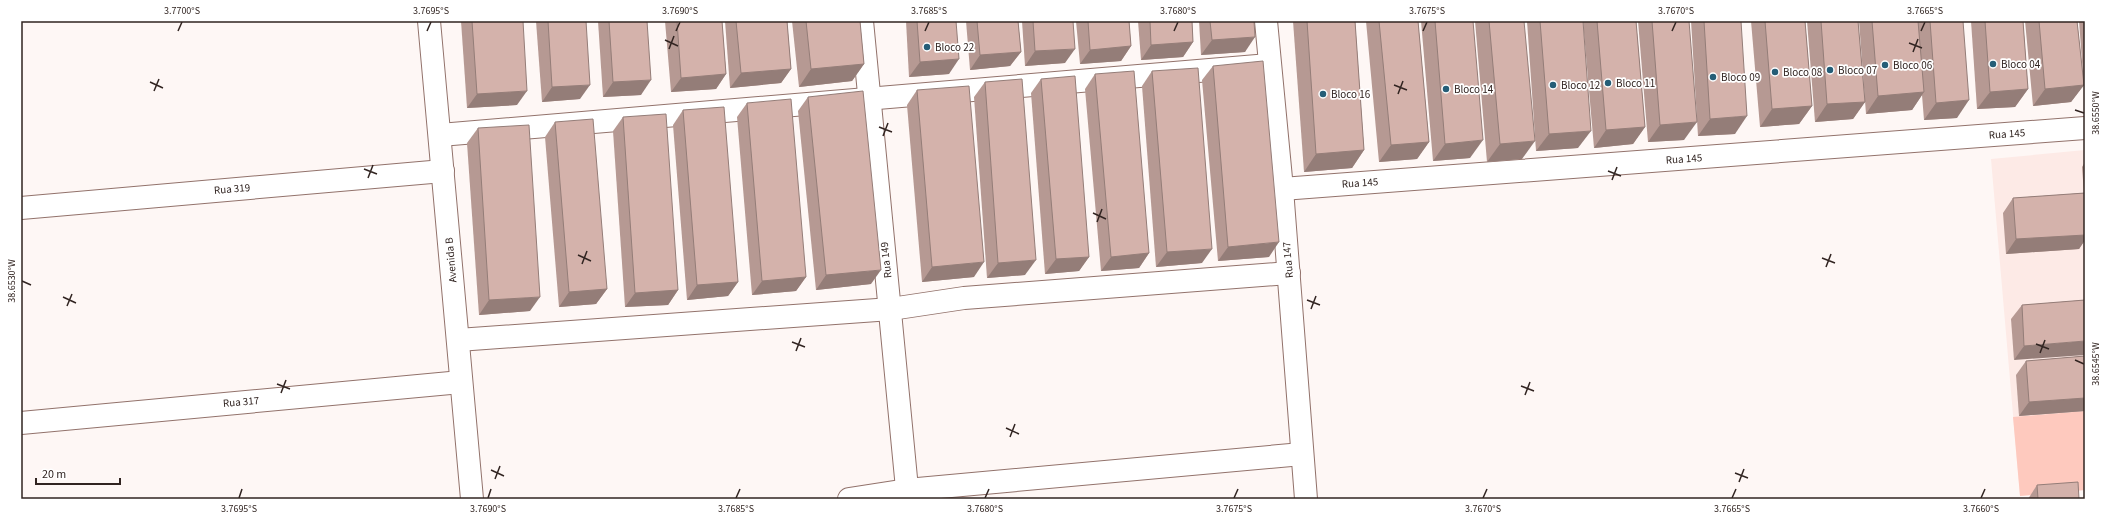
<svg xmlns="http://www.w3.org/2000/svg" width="2106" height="520" viewBox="0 0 2106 520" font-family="'Source Sans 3',sans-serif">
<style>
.built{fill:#fdeae6}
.grass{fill:#fec9be}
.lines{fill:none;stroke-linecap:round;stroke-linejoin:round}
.minor-casing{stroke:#92726b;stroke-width:24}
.minor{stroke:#fff;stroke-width:22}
.wall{fill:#b69993}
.shaded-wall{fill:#947d78}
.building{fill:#d4b2ab;stroke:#947d78}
.ticks{fill:none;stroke:#312421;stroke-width:1.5}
.poi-dot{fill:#255d77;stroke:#fff;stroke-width:1.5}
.labels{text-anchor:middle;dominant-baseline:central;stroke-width:3.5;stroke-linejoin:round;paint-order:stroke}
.poi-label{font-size:11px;fill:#312421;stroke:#fff;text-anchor:start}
.street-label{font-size:11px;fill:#312421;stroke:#fff}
.neatline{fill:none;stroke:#312421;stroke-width:1.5}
.ticks-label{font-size:10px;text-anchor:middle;fill:#312421}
</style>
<rect width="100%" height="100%" fill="#fef7f5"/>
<!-- built -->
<path class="built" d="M2085 150V490L2020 496 1991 159Z"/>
<!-- grass -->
<path class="grass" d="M2085 411V490L2020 496 2013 417Z"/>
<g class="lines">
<!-- minor casing -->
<g class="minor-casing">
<g id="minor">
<path d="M429 21 472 499"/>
<path d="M862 21 908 499"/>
<path d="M1266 21 1282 189 1306 499"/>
<path d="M440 135 1269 65"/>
<path d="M1282 189 2085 128"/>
<path d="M21 208 443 171"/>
<path d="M458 340 891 309 964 298 1289 273"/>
<path d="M21 423 461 382"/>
<path d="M849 499 907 490 1302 454"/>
</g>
</g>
<!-- minor -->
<use href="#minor" class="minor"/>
</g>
<!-- wall -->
<g class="wall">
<path d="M461 21H523L517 105 467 108Z"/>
<path d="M536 21H586L580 99 542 102Z"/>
<path d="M598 21H647L641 95 603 97Z"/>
<path d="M665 21H722L726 74 716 89 671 92Z"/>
<path d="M725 21H787L791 69 781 83 730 88Z"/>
<path d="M792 21H860L864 64 852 81 799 87Z"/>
<path d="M906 21H956L949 74 909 77Z"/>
<path d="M966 21H1018L1021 52 1010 66 970 70Z"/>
<path d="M1022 21H1073L1065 63 1025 66Z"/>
<path d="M1076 21H1129L1131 46 1121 61 1080 64Z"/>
<path d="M1138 21H1192L1193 42 1183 57 1141 60Z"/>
<path d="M1199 21H1254L1245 52 1201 55Z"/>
<path d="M1293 21H1355L1364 150 1352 168 1304 172Z"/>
<path d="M1366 21H1418L1429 142 1417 159 1379 162Z"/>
<path d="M1421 21H1473L1470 158 1433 161Z"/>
<path d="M1475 21H1524L1522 159 1487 162Z"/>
<path d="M1527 21H1583L1578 148 1536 151Z"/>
<path d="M1583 21H1636L1645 127 1633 144 1594 148Z"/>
<path d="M1638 21H1689L1684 140 1648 142Z"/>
<path d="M1691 21H1741L1735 134 1698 136Z"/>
<path d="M1751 21H1805L1812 106 1799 124 1760 127Z"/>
<path d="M1807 21H1858L1865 102 1853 119 1815 122Z"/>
<path d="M1859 21H1963L1957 118 1924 120 1922 95 1912 110 1866 114Z"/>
<path d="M1971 21H2023L2028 89 2015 107 1977 109Z"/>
<path d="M2025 21H2077L2084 85 2071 102 2033 106Z"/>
<path d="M2079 21H2085V101Z"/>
<path d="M1213 66 1269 257 1218 261 1202 80Z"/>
<path d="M1152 71 1202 263 1156 267 1142 86Z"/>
<path d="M1095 74 1149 253 1139 268 1101 271 1085 89Z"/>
<path d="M1041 79 1089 257 1079 271 1045 274 1031 93Z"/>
<path d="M985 82 1025 275 987 278 974 97Z"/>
<path d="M917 90 974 277 922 282 907 105Z"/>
<path d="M808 97 871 284 816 290 798 111Z"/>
<path d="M747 103 806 277 796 291 752 295 737 117Z"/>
<path d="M683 110 738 282 728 296 687 300 673 125Z"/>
<path d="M623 117 678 290 668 305 625 307 613 131Z"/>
<path d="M555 122 607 289 596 304 559 307 545 137Z"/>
<path d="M478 128 530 311 479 315 467 143Z"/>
<path d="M2085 162V240L2079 249 2006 254 2003 213 2013 198 2084 193 2082 167Z"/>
<path d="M2085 300 2014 360 2011 319 2022 305Z"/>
<path d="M2085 356V411L2019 416 2016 375 2026 361Z"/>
<path d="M2037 485 2079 499H2028Z"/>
</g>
<!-- shaded-wall -->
<g class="shaded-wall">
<path d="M1255 37 1245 52 1201 55 1212 40Z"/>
<path d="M1193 42 1183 57 1141 60 1151 45Z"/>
<path d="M1131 46 1121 61 1080 64 1090 50Z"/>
<path d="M1075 49 1065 63 1025 66 1035 51Z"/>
<path d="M1021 52 1010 66 970 70 980 55Z"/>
<path d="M959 59 949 74 909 77 920 62Z"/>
<path d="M864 64 852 81 799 87 811 69Z"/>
<path d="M791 69 781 83 730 88 741 73Z"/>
<path d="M726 74 716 89 671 92 681 78Z"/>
<path d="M651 80 641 95 603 97 613 82Z"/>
<path d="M590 85 580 99 542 102 552 87Z"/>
<path d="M2084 85 2071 102 2033 106 2045 89Z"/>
<path d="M2028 89 2015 107 1977 109 1990 92Z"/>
<path d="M527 91 517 105 467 108 477 94Z"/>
<path d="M1924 92 1912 110 1866 114 1878 96Z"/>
<path d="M1969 100 1957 118 1924 120 1936 103Z"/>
<path d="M1865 102 1853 119 1815 122 1827 104Z"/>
<path d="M1812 106 1799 124 1760 127 1772 109Z"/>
<path d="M1747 116 1735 134 1698 136 1710 119Z"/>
<path d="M1697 122 1684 140 1648 142 1660 125Z"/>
<path d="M1645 127 1633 144 1594 148 1606 130Z"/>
<path d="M1591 131 1578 148 1536 151 1549 134Z"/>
<path d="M1483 140 1470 158 1433 161 1445 144Z"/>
<path d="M1535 141 1522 159 1487 162 1500 144Z"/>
<path d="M1429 142 1417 159 1379 162 1391 145Z"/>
<path d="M1364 150 1352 168 1304 172 1316 154Z"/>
<path d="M2085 235V240L2079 249 2006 254 2016 239Z"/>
<path d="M1279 242 1269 257 1218 261 1228 247Z"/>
<path d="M1212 249 1202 263 1156 267 1167 252Z"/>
<path d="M1149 253 1139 268 1101 271 1111 257Z"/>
<path d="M1089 257 1079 271 1045 274 1056 259Z"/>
<path d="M1036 260 1025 275 987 278 998 263Z"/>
<path d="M984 262 974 277 922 282 932 267Z"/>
<path d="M881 270 871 284 816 290 826 275Z"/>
<path d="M806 277 796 291 752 295 762 281Z"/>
<path d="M738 282 728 296 687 300 697 285Z"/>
<path d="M607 289 596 304 559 307 569 292Z"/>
<path d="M678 290 668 305 625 307 635 293Z"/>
<path d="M540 297 530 311 479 315 489 300Z"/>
<path d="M2085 341V355L2014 360 2024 346Z"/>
<path d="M2085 398V411L2019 416 2029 402Z"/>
</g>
<!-- building -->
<g class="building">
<path d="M472 21H523L527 91 477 94Z"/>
<path d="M548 21H586L590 85 552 87Z"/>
<path d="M609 21H647L651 80 613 82Z"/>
<path d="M677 21H722L726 74 681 78Z"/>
<path d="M736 21H787L791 69 741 73Z"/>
<path d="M806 21H860L864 64 811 69Z"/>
<path d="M917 21H956L959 59 920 62Z"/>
<path d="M977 21H1018L1021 52 980 55Z"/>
<path d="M1033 21H1073L1075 49 1035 51Z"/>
<path d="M1088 21H1129L1131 46 1090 50Z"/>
<path d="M1150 21H1192L1193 42 1151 45Z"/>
<path d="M1210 21H1254L1255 37 1212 40Z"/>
<path d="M1307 21H1355L1364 150 1316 154Z"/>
<path d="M1379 21H1418L1429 142 1391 145Z"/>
<path d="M1435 21H1473L1483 140 1445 144Z"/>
<path d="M1489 21H1524L1535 141 1500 144Z"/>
<path d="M1540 21H1583L1591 131 1549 134Z"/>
<path d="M1597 21H1636L1645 127 1606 130Z"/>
<path d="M1652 21H1689L1697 122 1660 125Z"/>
<path d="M1704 21H1741L1747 116 1710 119Z"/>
<path d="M1765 21H1805L1812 106 1772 109Z"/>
<path d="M1821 21H1858L1865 102 1827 104Z"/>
<path d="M1872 21H1918L1924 92 1878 96Z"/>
<path d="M1930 21H1963L1969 100 1936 103Z"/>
<path d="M1985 21H2023L2028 89 1990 92Z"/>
<path d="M2039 21H2077L2084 85 2045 89Z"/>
<path d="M1263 61 1279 242 1228 247 1213 66Z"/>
<path d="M1198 68 1212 249 1167 252 1152 71Z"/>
<path d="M1134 71 1149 253 1111 257 1095 74Z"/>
<path d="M1075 76 1089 257 1056 259 1041 79Z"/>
<path d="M1022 79 1036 260 998 263 985 82Z"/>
<path d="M969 86 984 262 932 267 917 90Z"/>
<path d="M863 91 881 270 826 275 808 97Z"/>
<path d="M791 99 806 277 762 281 747 103Z"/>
<path d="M724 107 738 282 697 285 683 110Z"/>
<path d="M666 114 678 290 635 293 623 117Z"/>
<path d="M593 119 607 289 569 292 555 122Z"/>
<path d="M529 125 540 297 489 300 478 128Z"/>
<path d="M2085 193V235L2016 239 2013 198Z"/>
<path d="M2085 300V341L2024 346 2022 305Z"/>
<path d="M2085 356V398L2029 402 2026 361Z"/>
<path d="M2078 482 2079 499H2038L2037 485Z"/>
</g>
<!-- ticks -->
<path class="ticks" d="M178 31 182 22M427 31 431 22M676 31 680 22M925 31 929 22M1174 31 1178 22M1423 31 1427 22M1672 31 1676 22M1921 31 1925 22M665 40 678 46M1909 43 1922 48M669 49 674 36M1913 52 1918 39M150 82 163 88M1394 85 1407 90M154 91 159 79M1398 94 1403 81M2075 110 2084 113M879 127 892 132M883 136 888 123M364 169 377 174M1608 171 1621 176M368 178 373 165M1612 180 1617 167M1093 213 1106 219M1097 222 1102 209M578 255 591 261M1822 258 1835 263M582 264 587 251M1826 267 1831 254M22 281 31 285M63 297 76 303M1307 300 1320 305M67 306 72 294M1311 309 1316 296M792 342 805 347M2036 344 2049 349M796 351 801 338M2040 353 2045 340M2075 360 2084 364M277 384 290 389M1521 386 1534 391M281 393 286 380M1525 395 1530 382M1006 428 1019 434M1010 437 1015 424M491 470 504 476M1735 473 1748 478M495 479 500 466M1739 482 1744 469M239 498 242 489M488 498 491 489M736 498 740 489M985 498 989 489M1234 498 1238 489M1483 498 1487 489M1732 498 1736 489M1981 498 1985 489"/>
<!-- markers -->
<g class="poi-dot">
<circle cx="927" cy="47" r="4"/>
<circle cx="1993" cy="64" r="4"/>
<circle cx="1885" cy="65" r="4"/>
<circle cx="1830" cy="70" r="4"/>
<circle cx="1775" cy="72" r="4"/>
<circle cx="1713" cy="77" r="4"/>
<circle cx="1608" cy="83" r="4"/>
<circle cx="1553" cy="85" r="4"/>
<circle cx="1446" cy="89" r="4"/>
<circle cx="1323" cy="94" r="4"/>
</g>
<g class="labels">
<!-- poi labels -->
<g class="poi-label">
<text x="935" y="47">Bloco 22</text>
<text x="2001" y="64">Bloco 04</text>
<text x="1893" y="65">Bloco 06</text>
<text x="1838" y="70">Bloco 07</text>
<text x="1783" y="72">Bloco 08</text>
<text x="1721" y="77">Bloco 09</text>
<text x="1616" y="83">Bloco 11</text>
<text x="1561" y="85">Bloco 12</text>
<text x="1454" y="89">Bloco 14</text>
<text x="1331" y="94">Bloco 16</text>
</g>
<!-- street labels -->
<g class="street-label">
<text transform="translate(2007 134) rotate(-4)">Rua 145</text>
<text transform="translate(1684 159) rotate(-4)">Rua 145</text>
<text transform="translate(1360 183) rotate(-4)">Rua 145</text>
<text transform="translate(232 189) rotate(-5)">Rua 319</text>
<text transform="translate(451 260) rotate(-95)">Avenida B</text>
<text transform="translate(886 260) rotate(-96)">Rua 149</text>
<text transform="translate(1288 260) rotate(-95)">Rua 147</text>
<text transform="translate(241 402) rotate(-5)">Rua 317</text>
</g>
</g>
<!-- border -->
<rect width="2106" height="520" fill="none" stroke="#ffffff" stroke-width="44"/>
<!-- scale -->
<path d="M36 478v6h84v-6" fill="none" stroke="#312421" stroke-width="2"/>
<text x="42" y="478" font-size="12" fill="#312421" stroke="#ffffff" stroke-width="3" paint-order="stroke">20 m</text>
<rect x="22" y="22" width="2062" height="476" class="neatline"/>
<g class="ticks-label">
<text x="182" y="14">3.7700°S</text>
<text x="431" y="14">3.7695°S</text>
<text x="680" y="14">3.7690°S</text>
<text x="929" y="14">3.7685°S</text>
<text x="1178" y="14">3.7680°S</text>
<text x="1427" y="14">3.7675°S</text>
<text x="1676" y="14">3.7670°S</text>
<text x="1925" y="14">3.7665°S</text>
<text transform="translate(2095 113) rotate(-90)" y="4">38.6550°W</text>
<text transform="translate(11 281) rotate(-90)" y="4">38.6530°W</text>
<text transform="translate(2095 364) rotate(-90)" y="4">38.6545°W</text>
<text x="239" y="512">3.7695°S</text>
<text x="488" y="512">3.7690°S</text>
<text x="736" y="512">3.7685°S</text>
<text x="985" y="512">3.7680°S</text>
<text x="1234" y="512">3.7675°S</text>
<text x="1483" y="512">3.7670°S</text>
<text x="1732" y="512">3.7665°S</text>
<text x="1981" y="512">3.7660°S</text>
</g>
</svg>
